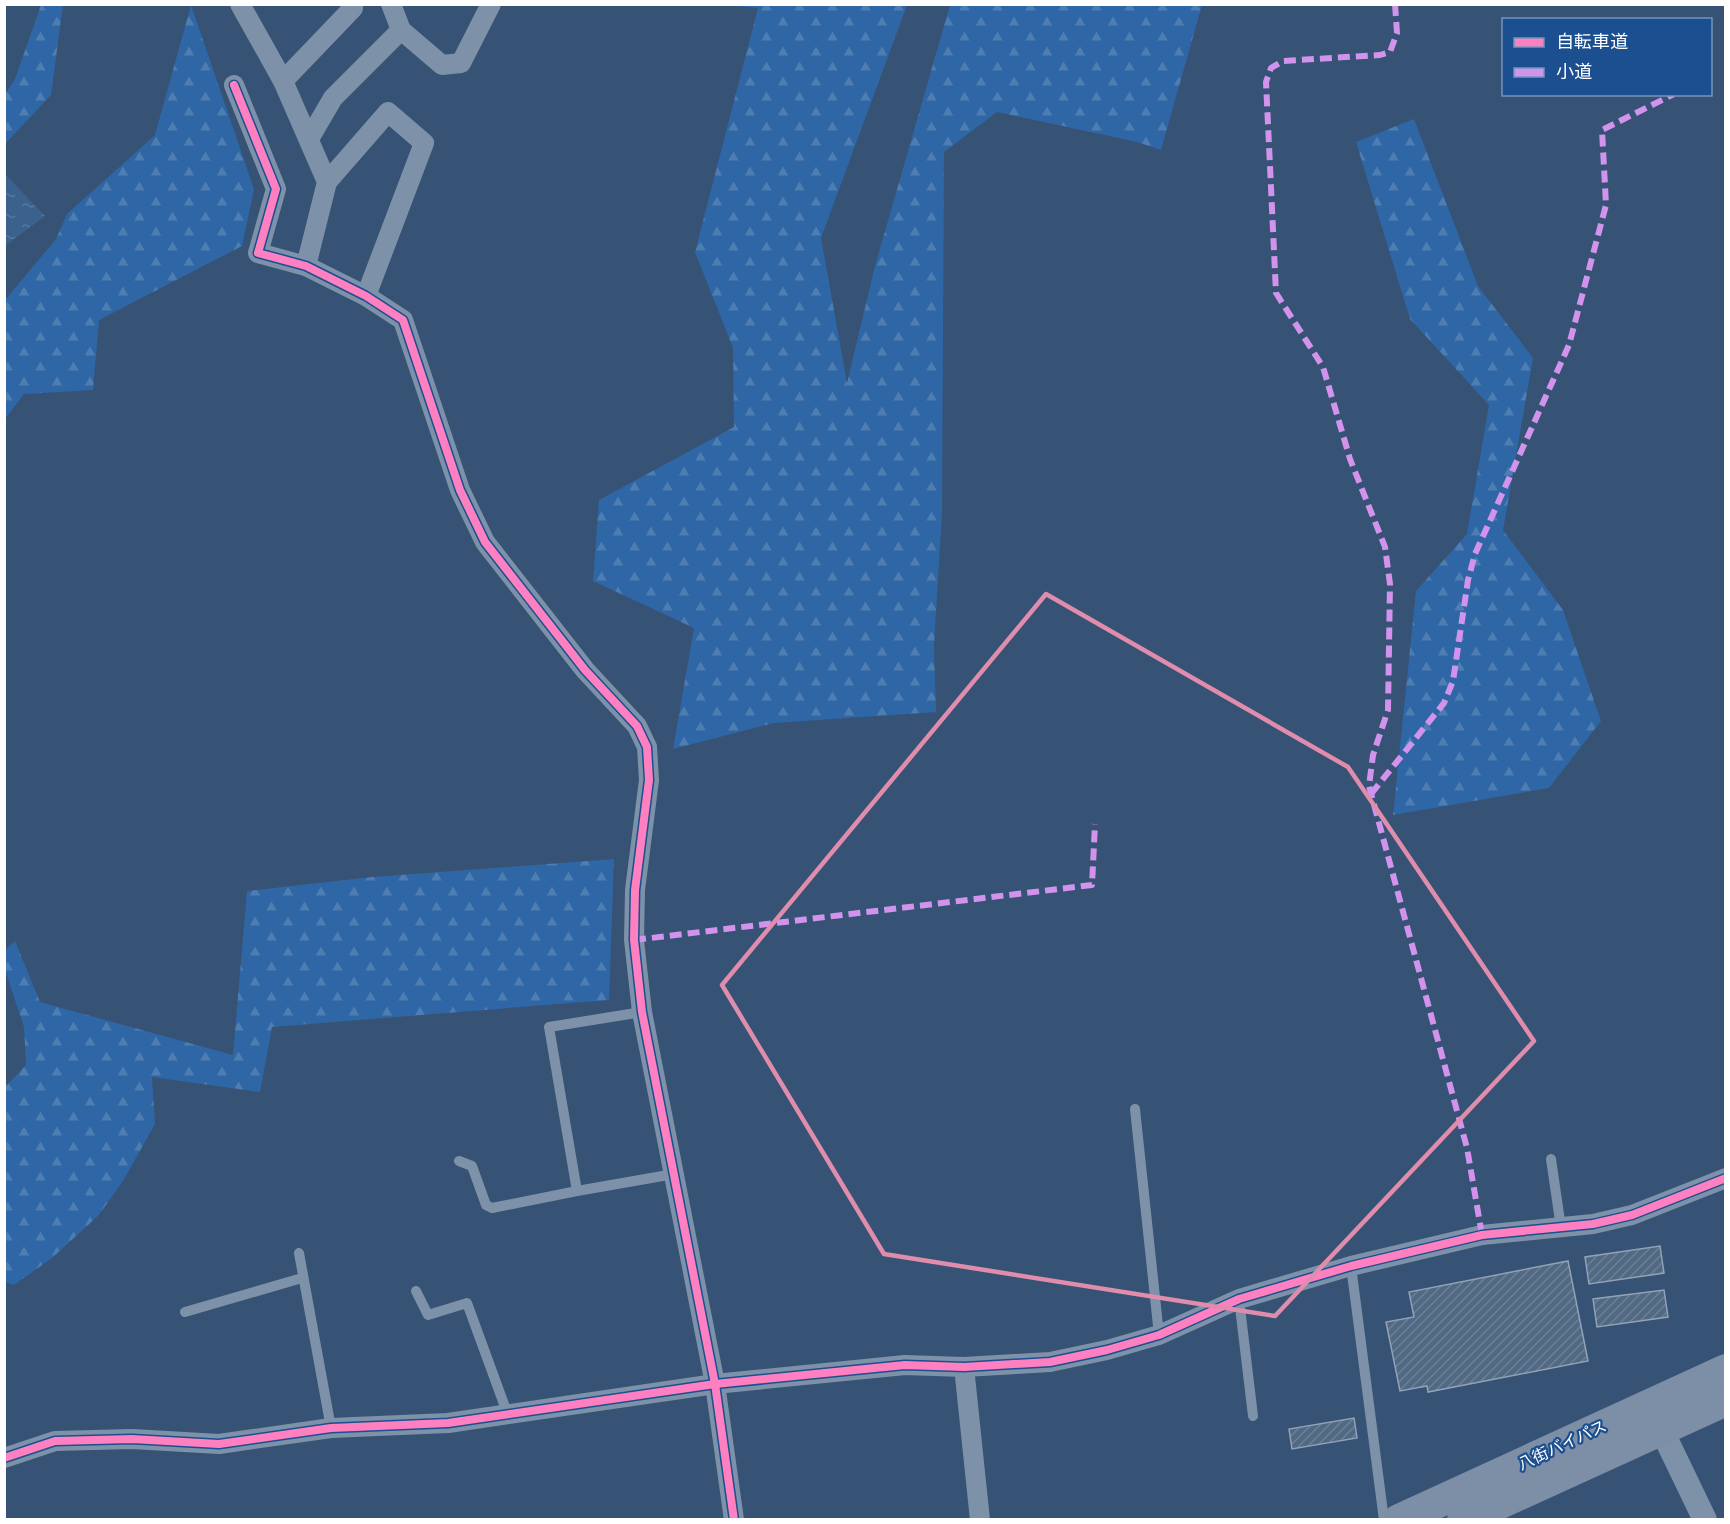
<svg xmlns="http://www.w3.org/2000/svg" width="1730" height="1524" viewBox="0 0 1730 1524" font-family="'Fira Sans','Noto Sans JP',sans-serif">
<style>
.forest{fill:url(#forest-firs)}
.water{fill:url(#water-ripples)}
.building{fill:url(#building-hatch);stroke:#92a2b6;stroke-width:1.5}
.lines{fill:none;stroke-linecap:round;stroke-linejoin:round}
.service{stroke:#7d92a8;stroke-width:10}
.minor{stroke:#7d92a8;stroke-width:20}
.tertiary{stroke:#7d92a8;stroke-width:24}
.primary{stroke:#7d8ea7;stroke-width:32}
.quiet{stroke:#d193ec;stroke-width:6;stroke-dasharray:12 6;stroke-linecap:butt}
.cycleway-casing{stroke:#1b4f8f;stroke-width:11}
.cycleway{stroke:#ff80c0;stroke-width:8}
.marked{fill:none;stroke:#e08cad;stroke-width:4.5;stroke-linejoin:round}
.labels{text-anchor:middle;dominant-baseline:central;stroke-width:4.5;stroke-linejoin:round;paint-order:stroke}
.street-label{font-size:16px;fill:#fff;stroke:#1b4f8f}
</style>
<defs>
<pattern id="forest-firs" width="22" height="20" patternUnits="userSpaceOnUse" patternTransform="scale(1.5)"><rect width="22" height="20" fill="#2f66a5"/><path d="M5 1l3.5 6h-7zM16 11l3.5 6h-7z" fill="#4e7db2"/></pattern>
<pattern id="water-ripples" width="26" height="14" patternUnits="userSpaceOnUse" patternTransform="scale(1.5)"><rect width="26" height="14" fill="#3b618d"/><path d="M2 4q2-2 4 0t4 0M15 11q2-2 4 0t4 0" fill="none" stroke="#58799e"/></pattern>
<pattern id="building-hatch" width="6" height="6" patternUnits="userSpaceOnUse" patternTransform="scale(1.5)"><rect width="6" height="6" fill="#526984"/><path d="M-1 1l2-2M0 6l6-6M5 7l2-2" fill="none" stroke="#6c8096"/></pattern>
</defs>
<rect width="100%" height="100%" fill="#365274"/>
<!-- forest -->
<g class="forest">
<path d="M41 5H63L51 95 5 144V94L15 79Z"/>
<path d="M191 5 254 189 242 246 99 320 93 390 24 394 5 419V300L56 239 67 214 155 135Z"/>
<path d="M724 5H907L821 238 847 383 875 266 950 5H1202L1161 150 1137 142 997 112 944 152 942 514 934 645 936 712 774 723 673 749 694 628 593 581 599 500 734 427 733 348 695 252 758 8Z"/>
<path d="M1414 119 1478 286 1533 358 1503 530 1563 610 1601 721 1549 788 1393 815 1416 591 1467 534 1489 405 1410 319 1356 142Z"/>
<path d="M614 859 609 1000 272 1027 260 1092 152 1077 155 1124 123 1181 98 1216 52 1258 14 1285 5 1282V1087L26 1065 24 1027 5 970V950L15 941 40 1002 233 1055 247 891 372 877Z"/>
</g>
<!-- water -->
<path class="water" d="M5 174 45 216 5 246Z"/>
<!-- building -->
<g class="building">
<path d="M1660 1246 1664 1273 1589 1284 1585 1257Z"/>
<path d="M1568 1261 1588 1361 1428 1392 1427 1386 1400 1391 1386 1322 1414 1317 1409 1292Z"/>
<path d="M1664 1290 1668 1317 1597 1327 1593 1299Z"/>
<path d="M1354 1418 1357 1438 1292 1449 1289 1429Z"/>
</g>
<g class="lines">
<!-- service -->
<g class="service">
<path d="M642 1012 549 1027 577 1191 674 1174"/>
<path d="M1135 1109 1159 1335"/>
<path d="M1551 1159 1561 1228"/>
<path d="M459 1161 472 1166 486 1205 492 1208 577 1191"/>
<path d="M299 1253 331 1428"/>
<path d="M1351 1266 1384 1520"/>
<path d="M416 1291 428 1315 467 1303 508 1415"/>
<path d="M1239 1299 1253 1416"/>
<path d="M185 1312 302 1278"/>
</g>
<!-- minor -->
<g class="minor">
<path d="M240 4 283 81 327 182 306 266"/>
<path d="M391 4 401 30 442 65 461 63 491 4"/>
<path d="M283 81 353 8 352 4"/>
<path d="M234 85 276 189 258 253 306 266 366 296 403 320 460 490 485 542 585 670 637 726 647 747 649 780 635 890 634 940 642 1012 715 1384 734 1520"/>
<path d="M309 139 333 98 401 30"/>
<path d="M327 182 388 112 424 143 366 296"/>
<path d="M964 1367 980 1520"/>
<path d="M4 1458 55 1441 132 1439 219 1444 331 1428 448 1423 715 1384 905 1365 964 1367 1050 1362 1107 1350 1159 1335 1239 1299 1351 1266 1482 1235 1593 1224 1632 1215 1726 1178"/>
</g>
<!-- tertiary -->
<path class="tertiary" d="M1654 1414 1705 1520"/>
<!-- primary -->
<g class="primary">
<path d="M1399 1520 1726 1370"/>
<path d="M1463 1520 1726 1400"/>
</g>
<!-- quiet -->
<g class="quiet">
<path d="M1395 4 1397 33 1390 52 1380 55 1283 61 1271 68 1266 82 1276 293 1323 367 1350 459 1385 547 1390 584 1388 710 1373 755 1369 786 1467 1148 1482 1235"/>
<path d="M1371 794 1444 703 1453 681 1468 580 1475 554 1569 345 1606 205 1602 130 1674 94"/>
<path d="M634 940 1092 885 1095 824"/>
</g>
<!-- cycleway casing -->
<g class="cycleway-casing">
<g id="cycleway">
<path d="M234 85 276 189 258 253 306 266 366 296 403 320 460 490 485 542 585 670 637 726 647 747 649 780 635 890 634 940 642 1012 715 1384 734 1520"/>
<path d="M4 1458 55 1441 132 1439 219 1444 331 1428 448 1423 715 1384 905 1365 964 1367 1050 1362 1107 1350 1159 1335 1239 1299 1351 1266 1482 1235 1593 1224 1632 1215 1726 1178"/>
</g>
</g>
<!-- cycleway -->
<use href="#cycleway" class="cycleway"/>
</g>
<!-- marked area -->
<path class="marked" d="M1046 594 1348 767 1534 1041 1275 1316 884 1254 722 985Z"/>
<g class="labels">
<!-- street labels -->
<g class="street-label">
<text transform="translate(1562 1445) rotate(-25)">八街バイパス</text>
</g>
</g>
<!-- border -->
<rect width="1730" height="1524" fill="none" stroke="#ffffff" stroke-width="12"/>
<!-- legend -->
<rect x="1502" y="18" width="210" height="78" fill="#1b4f8f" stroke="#7695bc" stroke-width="1.5"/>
<rect x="1514" y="38" width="30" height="9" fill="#ff80c0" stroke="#7695bc" stroke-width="1.5"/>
<text x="1556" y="48" font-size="18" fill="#ffffff">自転車道</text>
<rect x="1514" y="68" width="30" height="9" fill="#d193ec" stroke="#7695bc" stroke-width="1.5"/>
<text x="1556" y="78" font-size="18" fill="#ffffff">小道</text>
</svg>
